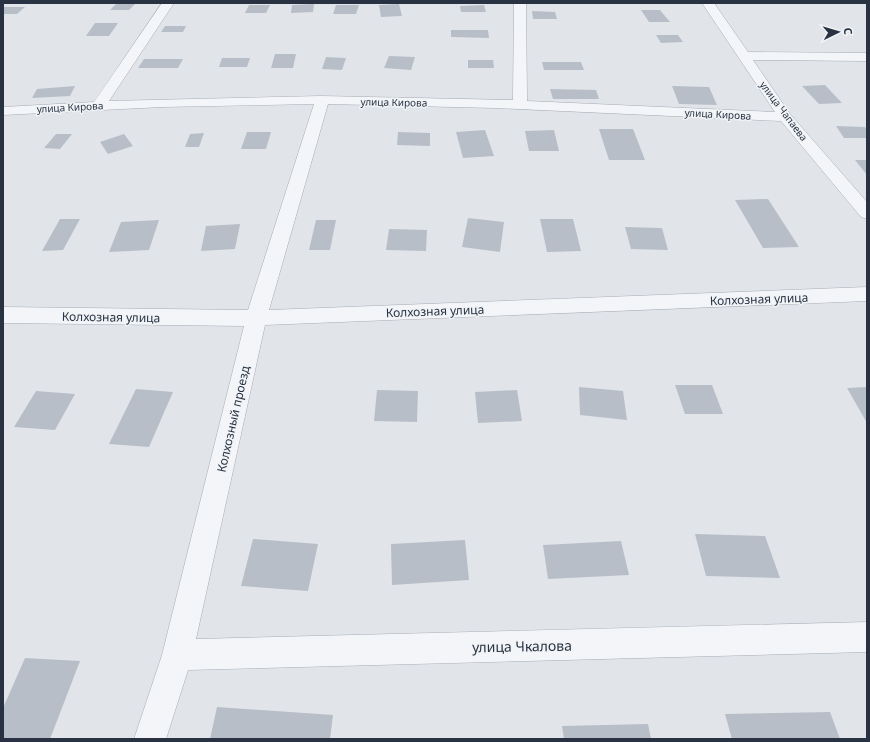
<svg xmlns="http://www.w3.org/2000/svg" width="870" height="742" viewBox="0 0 870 742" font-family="'Noto Sans',sans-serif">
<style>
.building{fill:#b8bec7}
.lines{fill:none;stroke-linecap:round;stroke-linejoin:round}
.street-casing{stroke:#a6acb4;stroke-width:1}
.street{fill:#f4f5f8;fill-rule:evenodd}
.labels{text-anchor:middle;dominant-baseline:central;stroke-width:3;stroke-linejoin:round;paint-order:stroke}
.far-street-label{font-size:10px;fill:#293242;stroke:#f1f4f7}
.street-label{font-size:12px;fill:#293242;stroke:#f1f4f7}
.near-street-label{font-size:14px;fill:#293242;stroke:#f1f4f7}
</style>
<rect width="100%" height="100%" fill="#e1e5ea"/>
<!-- building -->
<g class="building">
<path d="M117 3H136L129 10H110Z"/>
<path d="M314 4 313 12 291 13 292 5Z"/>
<path d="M399 4 402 16 381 17 379 5Z"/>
<path d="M249 5H270L266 13H245Z"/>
<path d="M336 5H359L356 14H333Z"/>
<path d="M484 5 486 12H461L460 6Z"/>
<path d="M3 7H25L17 14H3Z"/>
<path d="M641 10H660L670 22H649Z"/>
<path d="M532 11 555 12 557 19H533Z"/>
<path d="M95 23H118L109 36H86Z"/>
<path d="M165 26H186L183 32H161Z"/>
<path d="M451 30H488L489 38 451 37Z"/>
<path d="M656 35H678L683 42 661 43Z"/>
<path d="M275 54H296L293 68H271Z"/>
<path d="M389 56 415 57 411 70 384 68Z"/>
<path d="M326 57 346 58 342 70 322 69Z"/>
<path d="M222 58H250L247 67H219Z"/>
<path d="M144 59H183L178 68H138Z"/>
<path d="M468 60H493L494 68H468Z"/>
<path d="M542 62H581L584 70H544Z"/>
<path d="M825 85 842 103 819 104 802 86Z"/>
<path d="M75 86 70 96 32 98 37 89Z"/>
<path d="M672 86 709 87 717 105 679 104Z"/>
<path d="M550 89 596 90 599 99H553Z"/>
<path d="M836 126 865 127 867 130V138H844Z"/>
<path d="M599 129H633L645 160H609Z"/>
<path d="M485 130 494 156 463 158 456 132Z"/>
<path d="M554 130 559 151H529L525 131Z"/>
<path d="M247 132H271L266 149H241Z"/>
<path d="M398 132 430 133V146L397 145Z"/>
<path d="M204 133 199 147H185L190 134Z"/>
<path d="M56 134H72L60 149 44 148Z"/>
<path d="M124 134 133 146 108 154 100 142Z"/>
<path d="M855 160H867V175Z"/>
<path d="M768 199 799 247 763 248 735 200Z"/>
<path d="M468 218 504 222 500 252 462 247Z"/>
<path d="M60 219H80L63 250 42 251Z"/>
<path d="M540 219H573L581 251 547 252Z"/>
<path d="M159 220 149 250 109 252 121 222Z"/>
<path d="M316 220H336L330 250H309Z"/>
<path d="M240 224 235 249 201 251 206 226Z"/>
<path d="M625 227 662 228 668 250 631 249Z"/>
<path d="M389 229 427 230 426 251 386 250Z"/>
<path d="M675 385H712L723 414H685Z"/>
<path d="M579 387 623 391 627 420 580 415Z"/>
<path d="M867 387V423L847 388Z"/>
<path d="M136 389 173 392 149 447 109 444Z"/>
<path d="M377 390 418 391 417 422 374 421Z"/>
<path d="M517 390 522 421 478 423 475 392Z"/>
<path d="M36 391 75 394 55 430 14 427Z"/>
<path d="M695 534 765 536 780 578 706 576Z"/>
<path d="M253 539 318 544 308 591 241 586Z"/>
<path d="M465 540 469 580 392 585 391 544Z"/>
<path d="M621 541 629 575 548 579 543 545Z"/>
<path d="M25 658 80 661 50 739H3V708Z"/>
<path d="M217 707 333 715 330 739H210Z"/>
<path d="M830 712 840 739H732L725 714Z"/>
<path d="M648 724 651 739H564L562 726Z"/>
</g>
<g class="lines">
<!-- street casing -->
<g class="street-casing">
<path id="street" d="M162 3H174L109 101 321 96 513 100 514 3H526L527 101 775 112 702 3H714L748 52 867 53V61L753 60 790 114 867 202V219L861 217 781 121 495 108 328 104 269 310 867 287V301L265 325 196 639 867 622V652L188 670 166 739H134L162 655 244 326 3 323V307L248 310 314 104 162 107 3 115V107L94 102Z"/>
</g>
<!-- street -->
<use href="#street" class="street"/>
</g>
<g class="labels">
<!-- far-street labels -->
<g class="far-street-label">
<text transform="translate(394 102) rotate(1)">улица Кирова</text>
<text transform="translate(70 107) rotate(-3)">улица Кирова</text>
<text transform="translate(784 111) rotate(53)">улица Чапаева</text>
<text transform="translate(718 114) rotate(3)">улица Кирова</text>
</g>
<!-- street labels -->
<g class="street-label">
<text transform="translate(759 299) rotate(-2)">Колхозная улица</text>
<text transform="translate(435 311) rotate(-2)">Колхозная улица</text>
<text transform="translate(111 317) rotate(1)">Колхозная улица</text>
<text transform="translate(233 419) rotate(-77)">Колхозный проезд</text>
</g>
<!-- near-street labels -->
<g class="near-street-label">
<text transform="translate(522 646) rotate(-1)">улица Чкалова</text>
</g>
</g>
<!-- border -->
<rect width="870" height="742" fill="none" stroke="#293242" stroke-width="8"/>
<!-- north arrow -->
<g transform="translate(838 32) rotate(85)" stroke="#f1f4f7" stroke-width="3" paint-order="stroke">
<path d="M0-3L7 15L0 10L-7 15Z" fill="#293242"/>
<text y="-6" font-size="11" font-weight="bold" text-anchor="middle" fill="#293242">С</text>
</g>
</svg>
